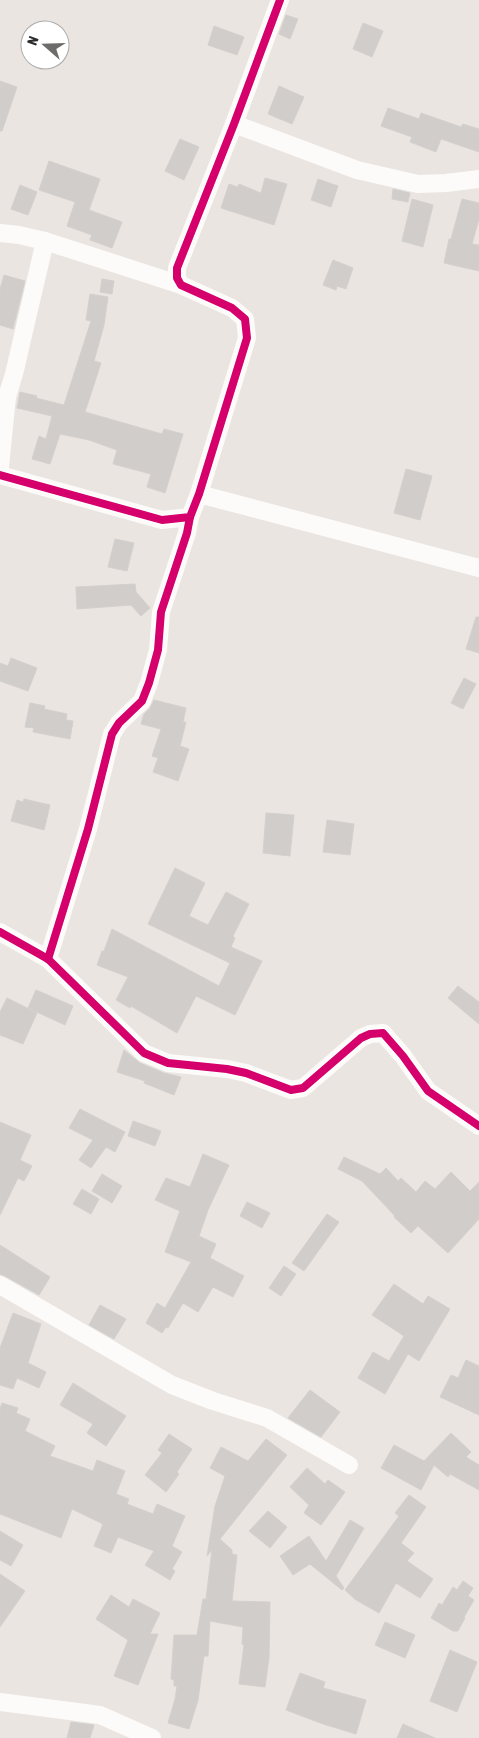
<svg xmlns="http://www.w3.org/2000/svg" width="479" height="1738" viewBox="0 0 479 1738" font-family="'Asap Condensed',sans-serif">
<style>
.building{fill:#d0cdca;stroke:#d4d0cd}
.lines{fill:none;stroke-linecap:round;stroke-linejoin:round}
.minor{stroke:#fcfbfa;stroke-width:18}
.cycleway-casing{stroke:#fff;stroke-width:11}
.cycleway{stroke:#d6006c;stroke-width:8}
</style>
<rect width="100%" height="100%" fill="#eae5e0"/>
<!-- building -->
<g class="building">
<path d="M286 15 298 19 290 39 279 34Z"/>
<path d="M363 23 383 31 372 57 353 49Z"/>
<path d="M214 26 244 37 237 55 208 45Z"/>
<path d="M0 81 17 87 2 131H0Z"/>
<path d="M279 86 304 97 292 124 268 114Z"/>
<path d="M388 108 419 119 421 113 461 127 463 124 479 129V152L441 139 436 152 410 142 412 137 381 126Z"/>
<path d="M180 139 199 147 184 180 165 171Z"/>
<path d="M49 161 100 179 89 210 122 222 112 248 90 240 92 235 67 226 75 202 39 190Z"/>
<path d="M265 178 287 184 274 225 221 208 229 184 238 187 239 184 261 193Z"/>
<path d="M318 179 338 186 331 207 311 200Z"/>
<path d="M20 185 37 192 28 215 11 209Z"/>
<path d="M393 189 410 193 408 202 392 199Z"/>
<path d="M412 199 433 205 423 247 402 241Z"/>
<path d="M462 199 479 203V219L472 244 479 245V271L444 263 449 239H451Z"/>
<path d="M333 260 353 268 346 289 337 286 336 290 323 285Z"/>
<path d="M4 275 25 281 13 329 0 325V289Z"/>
<path d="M102 279 114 281 112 294 100 292Z"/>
<path d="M90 294 108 297 104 325 94 361 101 363 85 412 162 434 164 429 183 434 165 493 147 487 151 474 113 464 117 450 89 440 60 434 50 464 32 459 39 436 46 439 52 416 17 408 20 392 37 396 36 398 64 405 91 321 86 320Z"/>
<path d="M406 469 432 476 420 520 394 513Z"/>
<path d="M115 539 134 543 127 571 108 567Z"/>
<path d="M135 584 136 592 150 608 141 616 131 605 77 609 76 587Z"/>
<path d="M476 617H479V653L466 649Z"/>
<path d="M11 658 37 668 28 691 0 681V663L8 666Z"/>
<path d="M464 678 476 684 463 709 451 703Z"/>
<path d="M154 700 186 708 183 722H186L180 746 189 749 178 781 153 772 158 758 152 756 161 729 141 724 144 714 150 708Z"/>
<path d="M30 703 45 706 44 709 67 714 66 720 73 721 70 739 33 732 34 728 25 727Z"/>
<path d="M24 799 50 805 44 830 11 821 17 800 23 802Z"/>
<path d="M266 813 294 815 290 856 263 853Z"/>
<path d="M327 820 354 824 350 855 323 852Z"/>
<path d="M175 868 205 883 189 916 208 925 226 892 249 904 233 936 235 938 231 947 262 961 235 1015 196 996 177 1033 131 1006 130 1008 116 1000 128 977 97 965 102 951H104L112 929 219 986 230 963 148 924Z"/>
<path d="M458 986 479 1002V1024L448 998Z"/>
<path d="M36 990 73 1006 65 1025 28 1008Z"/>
<path d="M7 998 37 1013 23 1044 0 1035V1012Z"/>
<path d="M124 1050 140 1063 164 1073 181 1077 174 1095 144 1083 145 1081 117 1072Z"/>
<path d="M80 1109 125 1132 115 1152 106 1147 91 1168 79 1160 93 1140 69 1128Z"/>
<path d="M133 1121 161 1131 155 1146 128 1136Z"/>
<path d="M0 1122 31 1135 20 1160 32 1166 24 1181 18 1178 0 1215Z"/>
<path d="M203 1154 229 1165 208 1210 199 1236 216 1244 210 1258 244 1276 233 1297 213 1287 198 1312 183 1303 168 1328 166 1327 162 1333 146 1323 157 1303 165 1308 191 1262 165 1252 180 1211 155 1200 166 1178 190 1187Z"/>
<path d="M344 1157 380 1174 386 1168 398 1181 401 1178 416 1192 425 1181 435 1189 451 1172 470 1191 479 1182V1219L448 1253 418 1226 411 1233 394 1217 395 1216 362 1181 338 1169Z"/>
<path d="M102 1174 122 1186 112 1203 92 1191Z"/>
<path d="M82 1189 99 1199 91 1214 73 1204Z"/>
<path d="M247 1202 270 1213 262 1228 240 1216Z"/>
<path d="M327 1214 339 1222 304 1271 292 1263Z"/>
<path d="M0 1245 50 1277 39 1295 5 1276 0 1274Z"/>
<path d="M284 1266 296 1274 281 1296 269 1288Z"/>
<path d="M394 1284 423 1304 428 1296 450 1309 419 1361 408 1354 385 1394 358 1378 373 1352 389 1361 404 1336 372 1315Z"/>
<path d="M100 1305 126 1319 114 1339 89 1325Z"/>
<path d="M13 1313 41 1324 28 1363 46 1372 39 1388 17 1378 13 1389 0 1385V1348Z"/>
<path d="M466 1360 479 1366V1415L440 1397 451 1375 458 1378Z"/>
<path d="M73 1383 126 1416 106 1446 87 1433 93 1424 60 1405Z"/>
<path d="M310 1390 340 1412 321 1437 288 1418Z"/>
<path d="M2 1403 18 1408 16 1413 30 1419 25 1431 55 1446 50 1456 93 1471 97 1460 125 1471 116 1494 129 1499 127 1504 153 1514 157 1504 185 1516 172 1546 182 1552 172 1569 175 1571 170 1580 145 1565 154 1551 118 1537 111 1553 94 1546 103 1524 72 1509 61 1538 0 1514V1409Z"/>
<path d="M451 1433 471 1452 466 1457 479 1465V1490L450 1474 448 1477 434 1465 421 1490 381 1468 394 1445 424 1461Z"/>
<path d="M169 1434 192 1449 177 1472 179 1474 166 1492 145 1475 162 1453 158 1450Z"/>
<path d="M266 1439 287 1455 220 1539 232 1550V1554L237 1555 232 1601 270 1602 269 1658 265 1687 239 1684 244 1645 242 1644 243 1627 210 1621 208 1656H204L198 1700 189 1729 168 1723 175 1699 177 1686H174V1680L171 1679 174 1635H197L203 1599H206L212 1550 207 1556 215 1506 225 1476 210 1468 221 1447 248 1461Z"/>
<path d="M307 1468 325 1484 328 1480 345 1492 321 1525 304 1513 309 1505 290 1487Z"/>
<path d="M409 1495 426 1507 401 1543 414 1553 407 1561 433 1579 420 1598 396 1583 379 1613 356 1600 345 1590 399 1516 395 1513Z"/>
<path d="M268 1511 287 1527 270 1548 249 1531Z"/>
<path d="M350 1520 364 1528 336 1576 344 1588 342 1590 310 1564 293 1575 280 1556 309 1536 326 1561Z"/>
<path d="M0 1531 23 1545 11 1566 0 1560Z"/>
<path d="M0 1574 25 1591 0 1627Z"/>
<path d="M463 1581 473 1588 468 1596 474 1600 464 1617 465 1618 458 1631H453L431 1618 439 1603 442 1605 453 1587 457 1590Z"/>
<path d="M111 1595 129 1607 133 1599 160 1613 150 1634H158L138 1685 114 1676 128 1640 96 1619Z"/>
<path d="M385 1622 415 1635 405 1658 375 1645Z"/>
<path d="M450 1650 477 1662 457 1712 430 1701Z"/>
<path d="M300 1673 325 1682 323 1688 366 1700 356 1734 323 1724 286 1710Z"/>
<path d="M71 1722 94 1725 90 1738H67Z"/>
<path d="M403 1724 435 1738H397Z"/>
</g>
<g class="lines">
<!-- minor -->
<g class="minor">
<path d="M234 124 357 170 418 184 446 183 479 179"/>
<path d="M0 233 19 235 45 241 181 285"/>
<path d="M0 467 7 397 14 374 45 241"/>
<path d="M0 475 162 520 190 517 199 494 247 338 245 319 232 308 181 285 177 278V268L234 124 280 0"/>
<path d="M199 494 479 568"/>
<path d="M0 932 48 959 144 1053 168 1063 227 1069 246 1073 291 1090 303 1088 361 1038 370 1034 383 1033 403 1056 428 1091 479 1126"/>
<path d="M48 959 88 829 112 734 119 723 142 701 149 683 158 650 161 612 187 533 190 517"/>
<path d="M0 1285 172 1385 213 1401 267 1418 349 1465"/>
<path d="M0 1702 100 1715 152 1738"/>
</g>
<!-- cycleway casing -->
<g class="cycleway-casing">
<g id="cycleway">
<path d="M0 475 162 520 190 517 199 494 247 338 245 319 232 308 181 285 177 278V268L234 124 280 0"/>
<path d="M0 932 48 959 144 1053 168 1063 227 1069 246 1073 291 1090 303 1088 361 1038 370 1034 383 1033 403 1056 428 1091 479 1126"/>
<path d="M48 959 88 829 112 734 119 723 142 701 149 683 158 650 161 612 187 533 190 517"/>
</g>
</g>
<!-- cycleway -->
<use href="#cycleway" class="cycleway"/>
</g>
<!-- north arrow -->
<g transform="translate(45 45) rotate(290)"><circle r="24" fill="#ffffff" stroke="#aaaaaa"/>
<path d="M0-4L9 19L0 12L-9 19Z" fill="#6e6c6a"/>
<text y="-8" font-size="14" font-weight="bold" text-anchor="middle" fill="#2b2b2b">N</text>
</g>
</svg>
